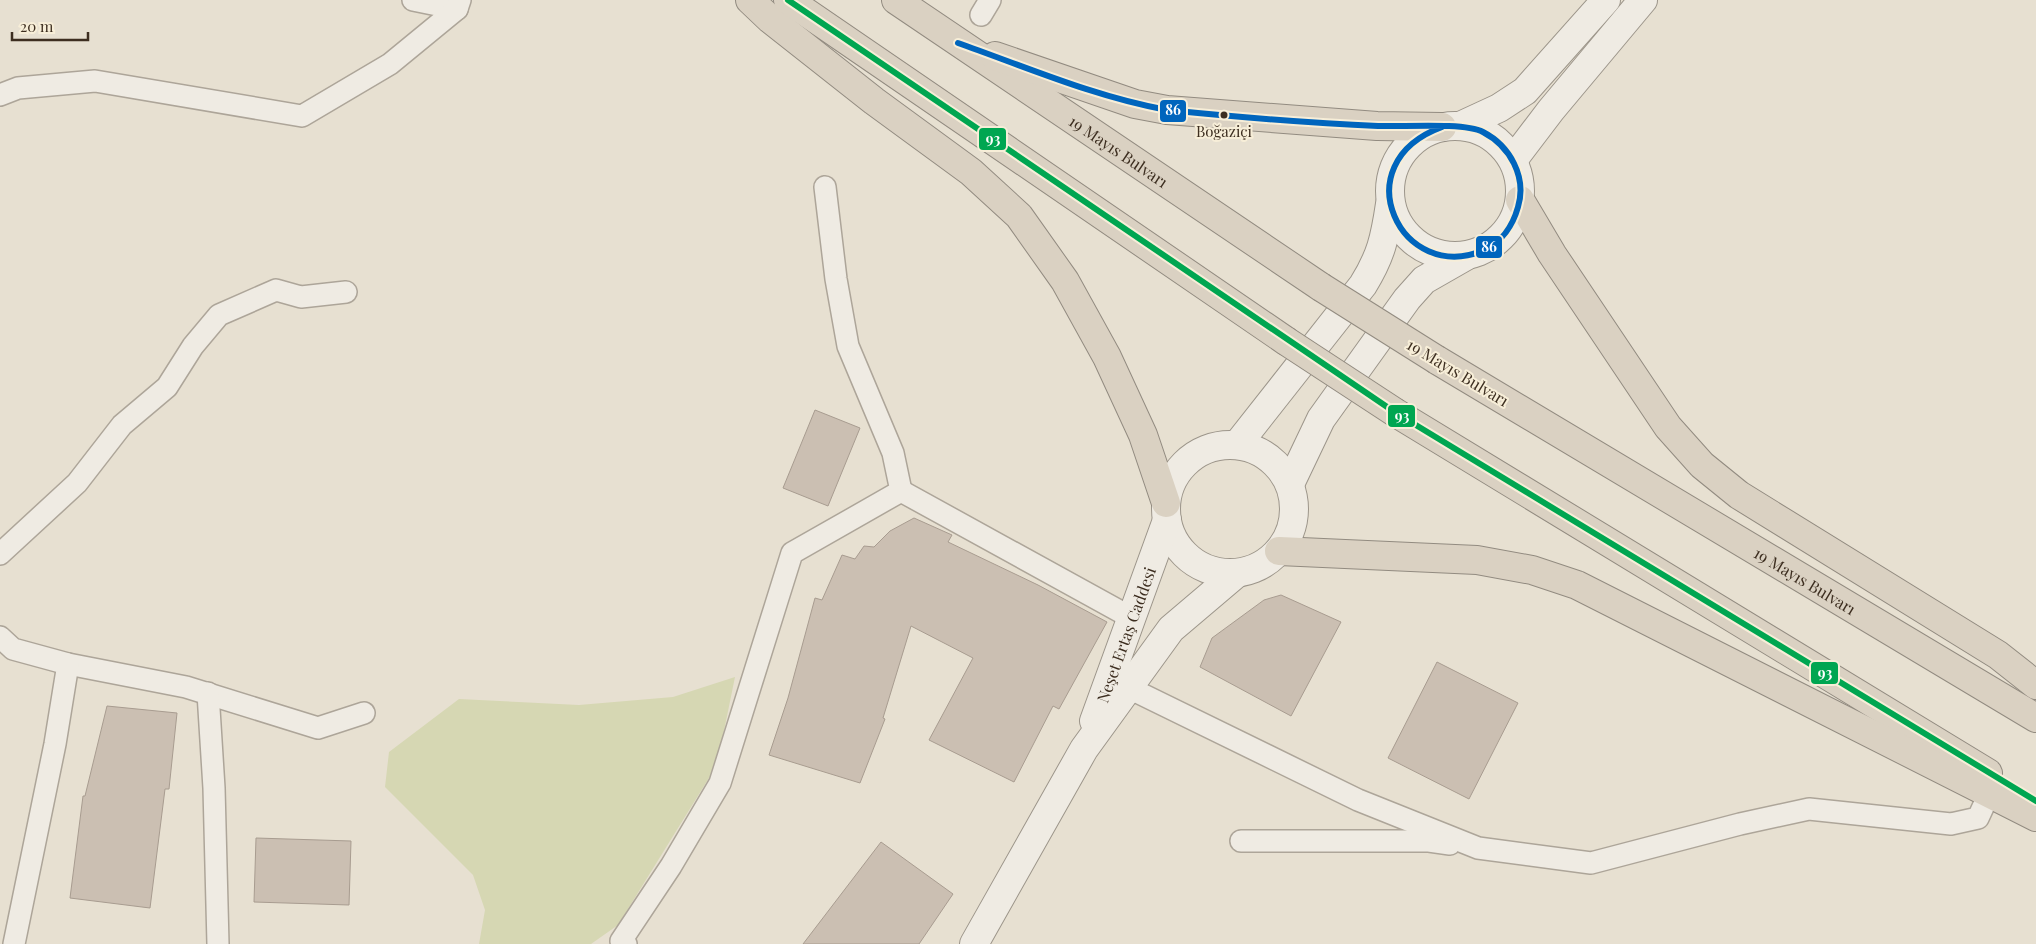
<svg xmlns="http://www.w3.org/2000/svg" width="2036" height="944" viewBox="0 0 2036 944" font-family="'Playfair Display',serif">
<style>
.green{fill:#d6d7b3}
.building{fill:#cbbfb2;stroke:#a89c90}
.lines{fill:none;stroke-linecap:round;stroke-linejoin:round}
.street-casing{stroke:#ada599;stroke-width:24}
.secondary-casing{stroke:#9c958a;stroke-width:30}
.highway-casing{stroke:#928b80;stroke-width:30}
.street{stroke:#efebe3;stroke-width:21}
.secondary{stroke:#efebe3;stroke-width:28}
.highway{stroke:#dad1c2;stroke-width:28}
.highway-bridge-casing{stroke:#928b80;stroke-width:30;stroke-linecap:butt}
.highway-bridge{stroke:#dad1c2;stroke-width:28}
.bus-1-casing{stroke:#f7eed8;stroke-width:10}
.bus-2-casing{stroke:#f7eed8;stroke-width:10}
.bus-1{stroke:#00a651;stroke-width:6}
.bus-2{stroke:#0065bd;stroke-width:6}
.bus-dot{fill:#3d2e20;stroke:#f7eed8;stroke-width:2}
.labels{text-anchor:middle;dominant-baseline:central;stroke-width:4;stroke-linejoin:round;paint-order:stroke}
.bus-label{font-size:15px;fill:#3d2e20;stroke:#f7eed8}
.street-label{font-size:16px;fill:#3d2e20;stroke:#f7eed8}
.line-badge{stroke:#f7eed8;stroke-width:2}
.badge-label{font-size:14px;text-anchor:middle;font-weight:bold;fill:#fff}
</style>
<rect width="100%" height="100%" fill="#e7e0d1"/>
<!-- green -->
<path class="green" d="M735 677 717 765 618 925 591 944H479L485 910 473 875 385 787 389 752 459 699 579 705 673 697Z"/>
<!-- building -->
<g class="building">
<path d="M815 410 860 428 828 506 783 488Z"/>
<path d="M914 518 952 535 948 542 1038 585 1107 622 1059 709 1053 706 1014 782 929 740 973 658 911 626 883 718 885 719 860 783 769 755 788 698 815 598 822 600 842 555 855 559 864 546 874 547 890 531Z"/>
<path d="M1281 595 1341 622 1291 716 1200 667 1212 638 1264 600Z"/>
<path d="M1437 662 1518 703 1469 799 1388 758Z"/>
<path d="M107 706 177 713 169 789H165L150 908 70 898 83 796H85Z"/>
<path d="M256 838 351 841 349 905 254 902Z"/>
<path d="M881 842 953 894 919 944H803Z"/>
</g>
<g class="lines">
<!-- street casing -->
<g class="street-casing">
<g id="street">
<path d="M413 0 457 9"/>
<path d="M981 15 990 0"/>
<path d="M0 95 18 88 95 81 302 116 390 64 457 9 460 0"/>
<path d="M901 491 1130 617"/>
<path d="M0 554 77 483 122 425 167 387 193 346 219 315 276 290 301 297 346 292"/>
<path d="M0 637 13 649 68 664 186 687 318 728 364 713"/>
<path d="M1129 688 1358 800 1478 848 1591 863 1740 824 1809 809 1951 824 1978 818 1990 792"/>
<path d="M208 693 214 788 218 944"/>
<path d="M1241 841H1429L1450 844"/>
<path d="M14 944 55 744 68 664"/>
<path d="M626 944 621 941 671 866 720 783 792 553 901 491 893 453 848 346 836 279 825 187"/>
</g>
</g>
<!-- secondary casing -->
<g class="secondary-casing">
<g id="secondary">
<circle cx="1455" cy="191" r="65"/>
<path d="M1460 126 1499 108 1525 91 1606 0"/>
<path d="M1513 160 1551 110 1643 0"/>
<path d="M1237 445 1363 285C1381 256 1385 238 1390 204"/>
<circle cx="1230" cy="509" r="64"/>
<path d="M1290 484 1321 419 1407 299 1424 280 1466 256"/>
<path id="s1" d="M1094 721 1167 520"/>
<path d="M974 944 1084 749 1171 629 1237 573"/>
</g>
</g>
<!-- highway casing -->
<g class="highway-casing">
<g id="highway">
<path d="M750 0 770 19 874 101 971 172 1019 216 1065 281 1107 357 1143 435 1166 503"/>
<path d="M788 0 1286 341"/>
<path id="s2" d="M896 0 1321 287"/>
<path d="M995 56 1135 104 1167 110 1377 126 1442 127"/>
<path d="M1520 200 1552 254 1668 427 1702 465 1739 495 1998 655 2036 685"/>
<path id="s3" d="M1437 360 2036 718"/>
<path d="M1396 413 1988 773"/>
<path d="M1279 551 1477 560 1532 570 1577 585 2036 817"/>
</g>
</g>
<!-- street -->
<use href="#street" class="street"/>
<!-- secondary -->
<use href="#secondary" class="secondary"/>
<!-- highway -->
<use href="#highway" class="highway"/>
<!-- highway-bridge casing -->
<g class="highway-bridge-casing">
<g id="highway-bridge">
<path d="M1321 287 1437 360"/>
<path d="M1286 341 1396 413"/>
</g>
</g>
<!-- highway-bridge -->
<use href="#highway-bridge" class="highway-bridge"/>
<!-- bus-1 casing -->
<g class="bus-1-casing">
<path id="bus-1" d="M788 0 1396 413 2036 801"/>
</g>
<!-- bus-2 casing -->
<g class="bus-2-casing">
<path id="bus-2" d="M958 43C1026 67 1095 97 1167 110 1237 117 1307 123 1378 126 1402 127 1464 122 1483 132 1510 146 1527 177 1518 207 1513 225 1502 242 1484 250 1402 286 1341 164 1442 127"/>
</g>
<!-- bus-1 -->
<use href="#bus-1" class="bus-1"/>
<!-- bus-2 -->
<use href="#bus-2" class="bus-2"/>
</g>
<!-- markers -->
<circle class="bus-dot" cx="1224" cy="115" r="4.5"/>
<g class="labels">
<!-- bus labels -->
<g class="bus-label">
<text x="1224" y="131">Boğaziçi</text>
</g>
<!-- street labels -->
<g class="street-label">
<text stroke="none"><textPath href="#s2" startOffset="269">19 Mayıs Bulvarı</textPath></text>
<text transform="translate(1458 372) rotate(31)">19 Mayıs Bulvarı</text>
<text stroke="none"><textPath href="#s3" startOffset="429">19 Mayıs Bulvarı</textPath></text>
<text stroke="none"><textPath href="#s1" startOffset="92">Neşet Ertaş Caddesi</textPath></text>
</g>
</g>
<g class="line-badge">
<rect x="1159" y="99" width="28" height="24" rx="5" fill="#0065bd"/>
<rect x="978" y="127" width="29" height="24" rx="5" fill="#00a651"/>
<rect x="1475" y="235" width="28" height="24" rx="5" fill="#0065bd"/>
<rect x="1387" y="404" width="29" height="24" rx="5" fill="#00a651"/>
<rect x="1810" y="661" width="29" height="24" rx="5" fill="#00a651"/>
</g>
<g class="badge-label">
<text x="1173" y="115">86</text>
<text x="993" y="144">93</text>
<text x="1489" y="252">86</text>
<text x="1402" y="421">93</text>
<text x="1825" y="678">93</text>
</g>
<!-- scale -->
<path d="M12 32v8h76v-8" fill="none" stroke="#3d2e20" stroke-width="2.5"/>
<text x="20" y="32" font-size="15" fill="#3d2e20" stroke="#f7eed8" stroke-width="4" paint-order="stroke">20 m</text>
</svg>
